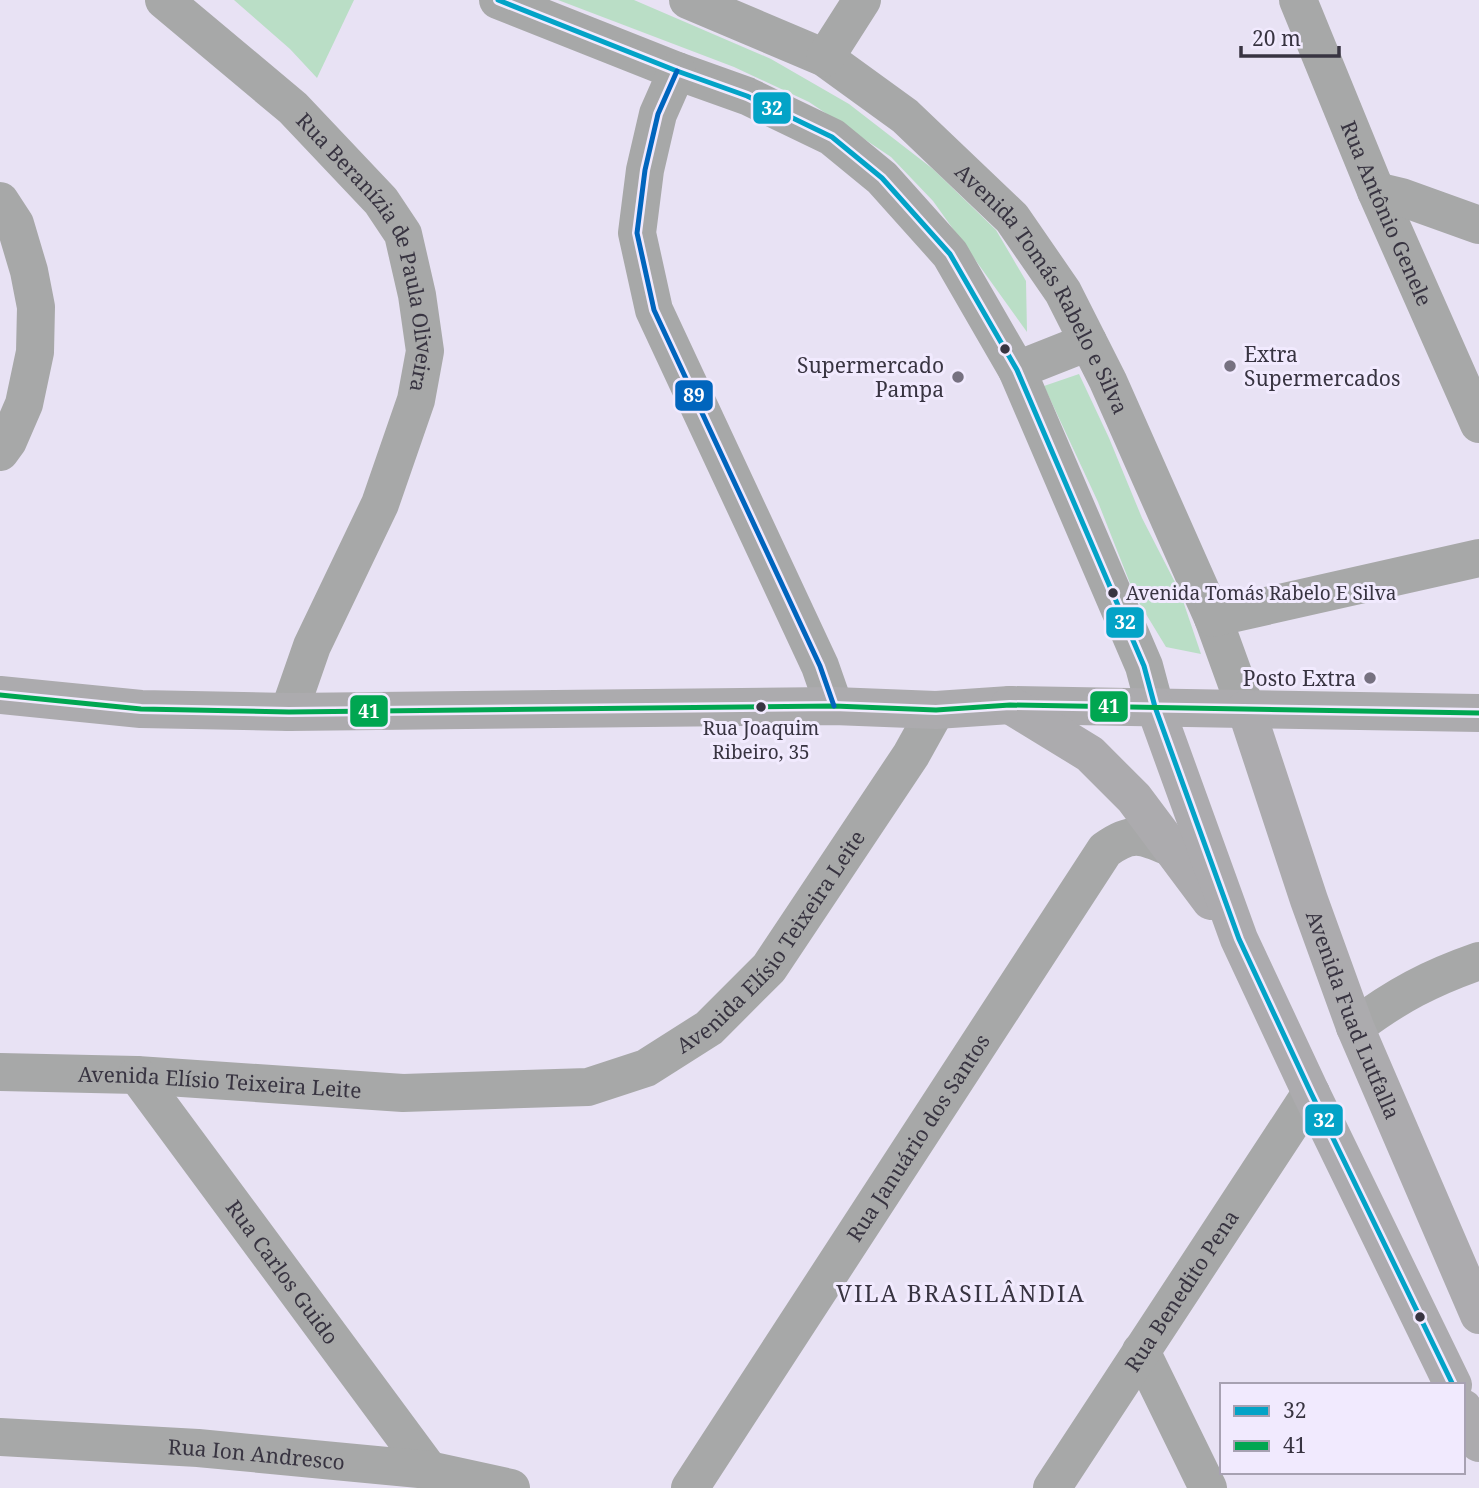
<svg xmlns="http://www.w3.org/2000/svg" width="1479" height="1488" viewBox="0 0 1479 1488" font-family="'Noto Serif',serif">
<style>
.green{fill:#badec6}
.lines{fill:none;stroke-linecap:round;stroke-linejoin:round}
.minor{stroke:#a7a8a8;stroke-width:38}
.major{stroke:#acabae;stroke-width:38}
.bus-1-casing{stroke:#f1eafe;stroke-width:10}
.bus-2-casing{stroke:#f1eafe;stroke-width:10}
.bus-3-casing{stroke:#f1eafe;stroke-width:10}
.bus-1{stroke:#03a3c7;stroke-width:5}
.bus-2{stroke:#00a651;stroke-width:5}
.bus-3{stroke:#0065bd;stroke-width:5}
.bus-dot{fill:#383441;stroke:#f1eafe;stroke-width:2.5}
.poi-dot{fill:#767180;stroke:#f1eafe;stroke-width:2.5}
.labels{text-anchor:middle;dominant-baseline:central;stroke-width:6;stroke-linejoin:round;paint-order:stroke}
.bus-label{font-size:19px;fill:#383441;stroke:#f1eafe;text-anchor:start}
.street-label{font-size:21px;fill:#383441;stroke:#f1eafe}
.poi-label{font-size:21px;fill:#383441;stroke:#f1eafe;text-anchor:end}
.neighbourhood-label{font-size:23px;letter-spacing:2px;fill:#383441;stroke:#f1eafe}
.line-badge{stroke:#f1eafe;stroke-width:2.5}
.badge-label{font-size:19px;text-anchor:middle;font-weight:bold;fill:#fff}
</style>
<rect width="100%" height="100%" fill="#e8e2f4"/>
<!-- green -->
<g class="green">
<path d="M234 0H354L317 78 290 49Z"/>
<path d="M558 0H634L771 59 849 104 933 169 996 230 1026 281 1027 332 933 201 891 157 809 102 734 67Z"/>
<path d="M1079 374 1109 438 1142 518 1180 592 1201 654 1166 647 1135 596 1098 502 1044 386Z"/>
</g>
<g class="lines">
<!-- minor -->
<g class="minor">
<path id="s1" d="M164 0 293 108 381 201 403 234 417 295 425 351 416 400 380 504 312 646 289 712"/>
<path d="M498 0 677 71 747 96 832 137 882 178 950 254 1017 370 1144 666 1155 707"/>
<path id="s2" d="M688 0 825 58 905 116 1012 218 1063 292 1108 381 1213 618 1246 709"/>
<path id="s3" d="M1298 0 1376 191 1479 424"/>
<path d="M825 58 862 0"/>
<path d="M677 71 658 114 645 170 637 233 654 310 820 666 834 706"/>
<path d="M1376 191 1401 197 1479 225"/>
<path d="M0 201 15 224 29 271 36 307 35 352 24 404 8 441 0 452"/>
<path d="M1017 370 1088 342"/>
<path d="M1213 618 1479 558"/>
<path d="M1355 1027C1396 996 1430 978 1479 961"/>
<path id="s4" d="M0 1072 137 1075 403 1093 588 1087 646 1068 709 1028 769 968 911 755 936 710"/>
<path id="s5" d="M137 1075 429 1470"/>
<path d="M1141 1351 1208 1488"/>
<path id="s6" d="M0 1437 198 1448 429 1470 511 1488"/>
<path id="s7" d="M690 1488 1105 850C1133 829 1144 836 1174 849"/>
<path id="s8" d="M1052 1488 1311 1093"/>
</g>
<!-- major -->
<g class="major">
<path d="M0 695 141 709 289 712 834 706 936 710 1010 705 1479 713"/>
<path d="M1010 705 1090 754 1134 798 1211 901"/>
<path d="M1155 707 1239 939 1311 1093 1453 1385"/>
<path id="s9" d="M1246 709 1309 900 1355 1027 1479 1315"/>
<path d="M1463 1408 1479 1443"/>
</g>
<!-- bus-1 casing -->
<g class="bus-1-casing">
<path id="bus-1" d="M498 0 677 71 747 96 832 137 882 178 950 254 1017 370 1144 666 1155 707 1239 939 1311 1093 1453 1385"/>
</g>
<!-- bus-2 casing -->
<g class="bus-2-casing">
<path id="bus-2" d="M0 695 141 709 289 712 834 706 936 710 1010 705 1479 713"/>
</g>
<!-- bus-3 casing -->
<g class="bus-3-casing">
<path id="bus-3" d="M677 71 658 114 645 170 637 233 654 310 820 666 834 706"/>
</g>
<!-- bus-1 -->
<use href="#bus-1" class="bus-1"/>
<!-- bus-2 -->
<use href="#bus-2" class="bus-2"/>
<!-- bus-3 -->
<use href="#bus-3" class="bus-3"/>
</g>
<!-- markers -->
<g class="bus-dot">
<circle cx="1005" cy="349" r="6"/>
<circle cx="1113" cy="593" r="6"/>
<circle cx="761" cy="707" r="6"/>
<circle cx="1420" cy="1317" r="6"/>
</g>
<g class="poi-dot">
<circle cx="1230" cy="366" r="7"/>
<circle cx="958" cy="377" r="7"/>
<circle cx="1370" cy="678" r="7"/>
</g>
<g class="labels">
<!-- bus labels -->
<g class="bus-label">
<text x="1126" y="593">Avenida Tomás Rabelo E Silva</text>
<text x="761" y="728" text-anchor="middle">Rua Joaquim<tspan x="761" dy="24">Ribeiro, 35</tspan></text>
</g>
<!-- street labels -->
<g class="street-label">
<text stroke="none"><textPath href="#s3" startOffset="231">Rua Antônio Genele</textPath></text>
<text stroke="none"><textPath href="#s1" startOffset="338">Rua Beranízia de Paula Oliveira</textPath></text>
<text stroke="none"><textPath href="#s2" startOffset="471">Avenida Tomás Rabelo e Silva</textPath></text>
<text stroke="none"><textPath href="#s4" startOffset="830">Avenida Elísio Teixeira Leite</textPath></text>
<text stroke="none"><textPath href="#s9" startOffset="324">Avenida Fuad Lutfalla</textPath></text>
<text stroke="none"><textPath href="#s4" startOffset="220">Avenida Elísio Teixeira Leite</textPath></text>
<text stroke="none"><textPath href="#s7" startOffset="418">Rua Januário dos Santos</textPath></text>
<text stroke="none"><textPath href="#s5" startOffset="245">Rua Carlos Guido</textPath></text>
<text stroke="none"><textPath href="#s8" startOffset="236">Rua Benedito Pena</textPath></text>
<text stroke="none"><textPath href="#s6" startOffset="257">Rua Ion Andresco</textPath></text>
</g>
<!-- poi labels -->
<g class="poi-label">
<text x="1244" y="354" text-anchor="start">Extra<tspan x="1244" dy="24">Supermercados</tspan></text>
<text x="944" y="365">Supermercado<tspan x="944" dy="24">Pampa</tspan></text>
<text x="1356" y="678">Posto Extra</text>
</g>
<!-- neighbourhood labels -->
<g class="neighbourhood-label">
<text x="961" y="1293">VILA BRASILÂNDIA</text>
</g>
</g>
<g class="line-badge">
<rect x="752" y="91" width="40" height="34" rx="7" fill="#03a3c7"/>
<rect x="674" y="379" width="40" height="33" rx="7" fill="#0065bd"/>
<rect x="1105" y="606" width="40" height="33" rx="7" fill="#03a3c7"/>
<rect x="1089" y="690" width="40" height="33" rx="7" fill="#00a651"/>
<rect x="349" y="694" width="40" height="34" rx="7" fill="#00a651"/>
<rect x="1304" y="1103" width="40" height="34" rx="7" fill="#03a3c7"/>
</g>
<g class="badge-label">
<text x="772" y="115">32</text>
<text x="694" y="402">89</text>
<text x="1125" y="629">32</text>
<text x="1109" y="713">41</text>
<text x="369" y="718">41</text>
<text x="1324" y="1127">32</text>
</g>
<!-- legend -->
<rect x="1220" y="1383" width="245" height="91" fill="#f1eafe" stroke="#a7a1b2" stroke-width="2"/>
<rect x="1234" y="1406" width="35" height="10" fill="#03a3c7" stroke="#a7a1b2" stroke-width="2"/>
<text x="1283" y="1418" font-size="21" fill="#383441">32</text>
<rect x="1234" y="1441" width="35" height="10" fill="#00a651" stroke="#a7a1b2" stroke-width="2"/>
<text x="1283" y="1453" font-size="21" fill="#383441">41</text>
<!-- scale -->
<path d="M1241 46v10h98v-10" fill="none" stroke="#383441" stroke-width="3.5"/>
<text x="1252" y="46" font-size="21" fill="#383441" stroke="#f1eafe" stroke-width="5" paint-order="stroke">20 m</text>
</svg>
